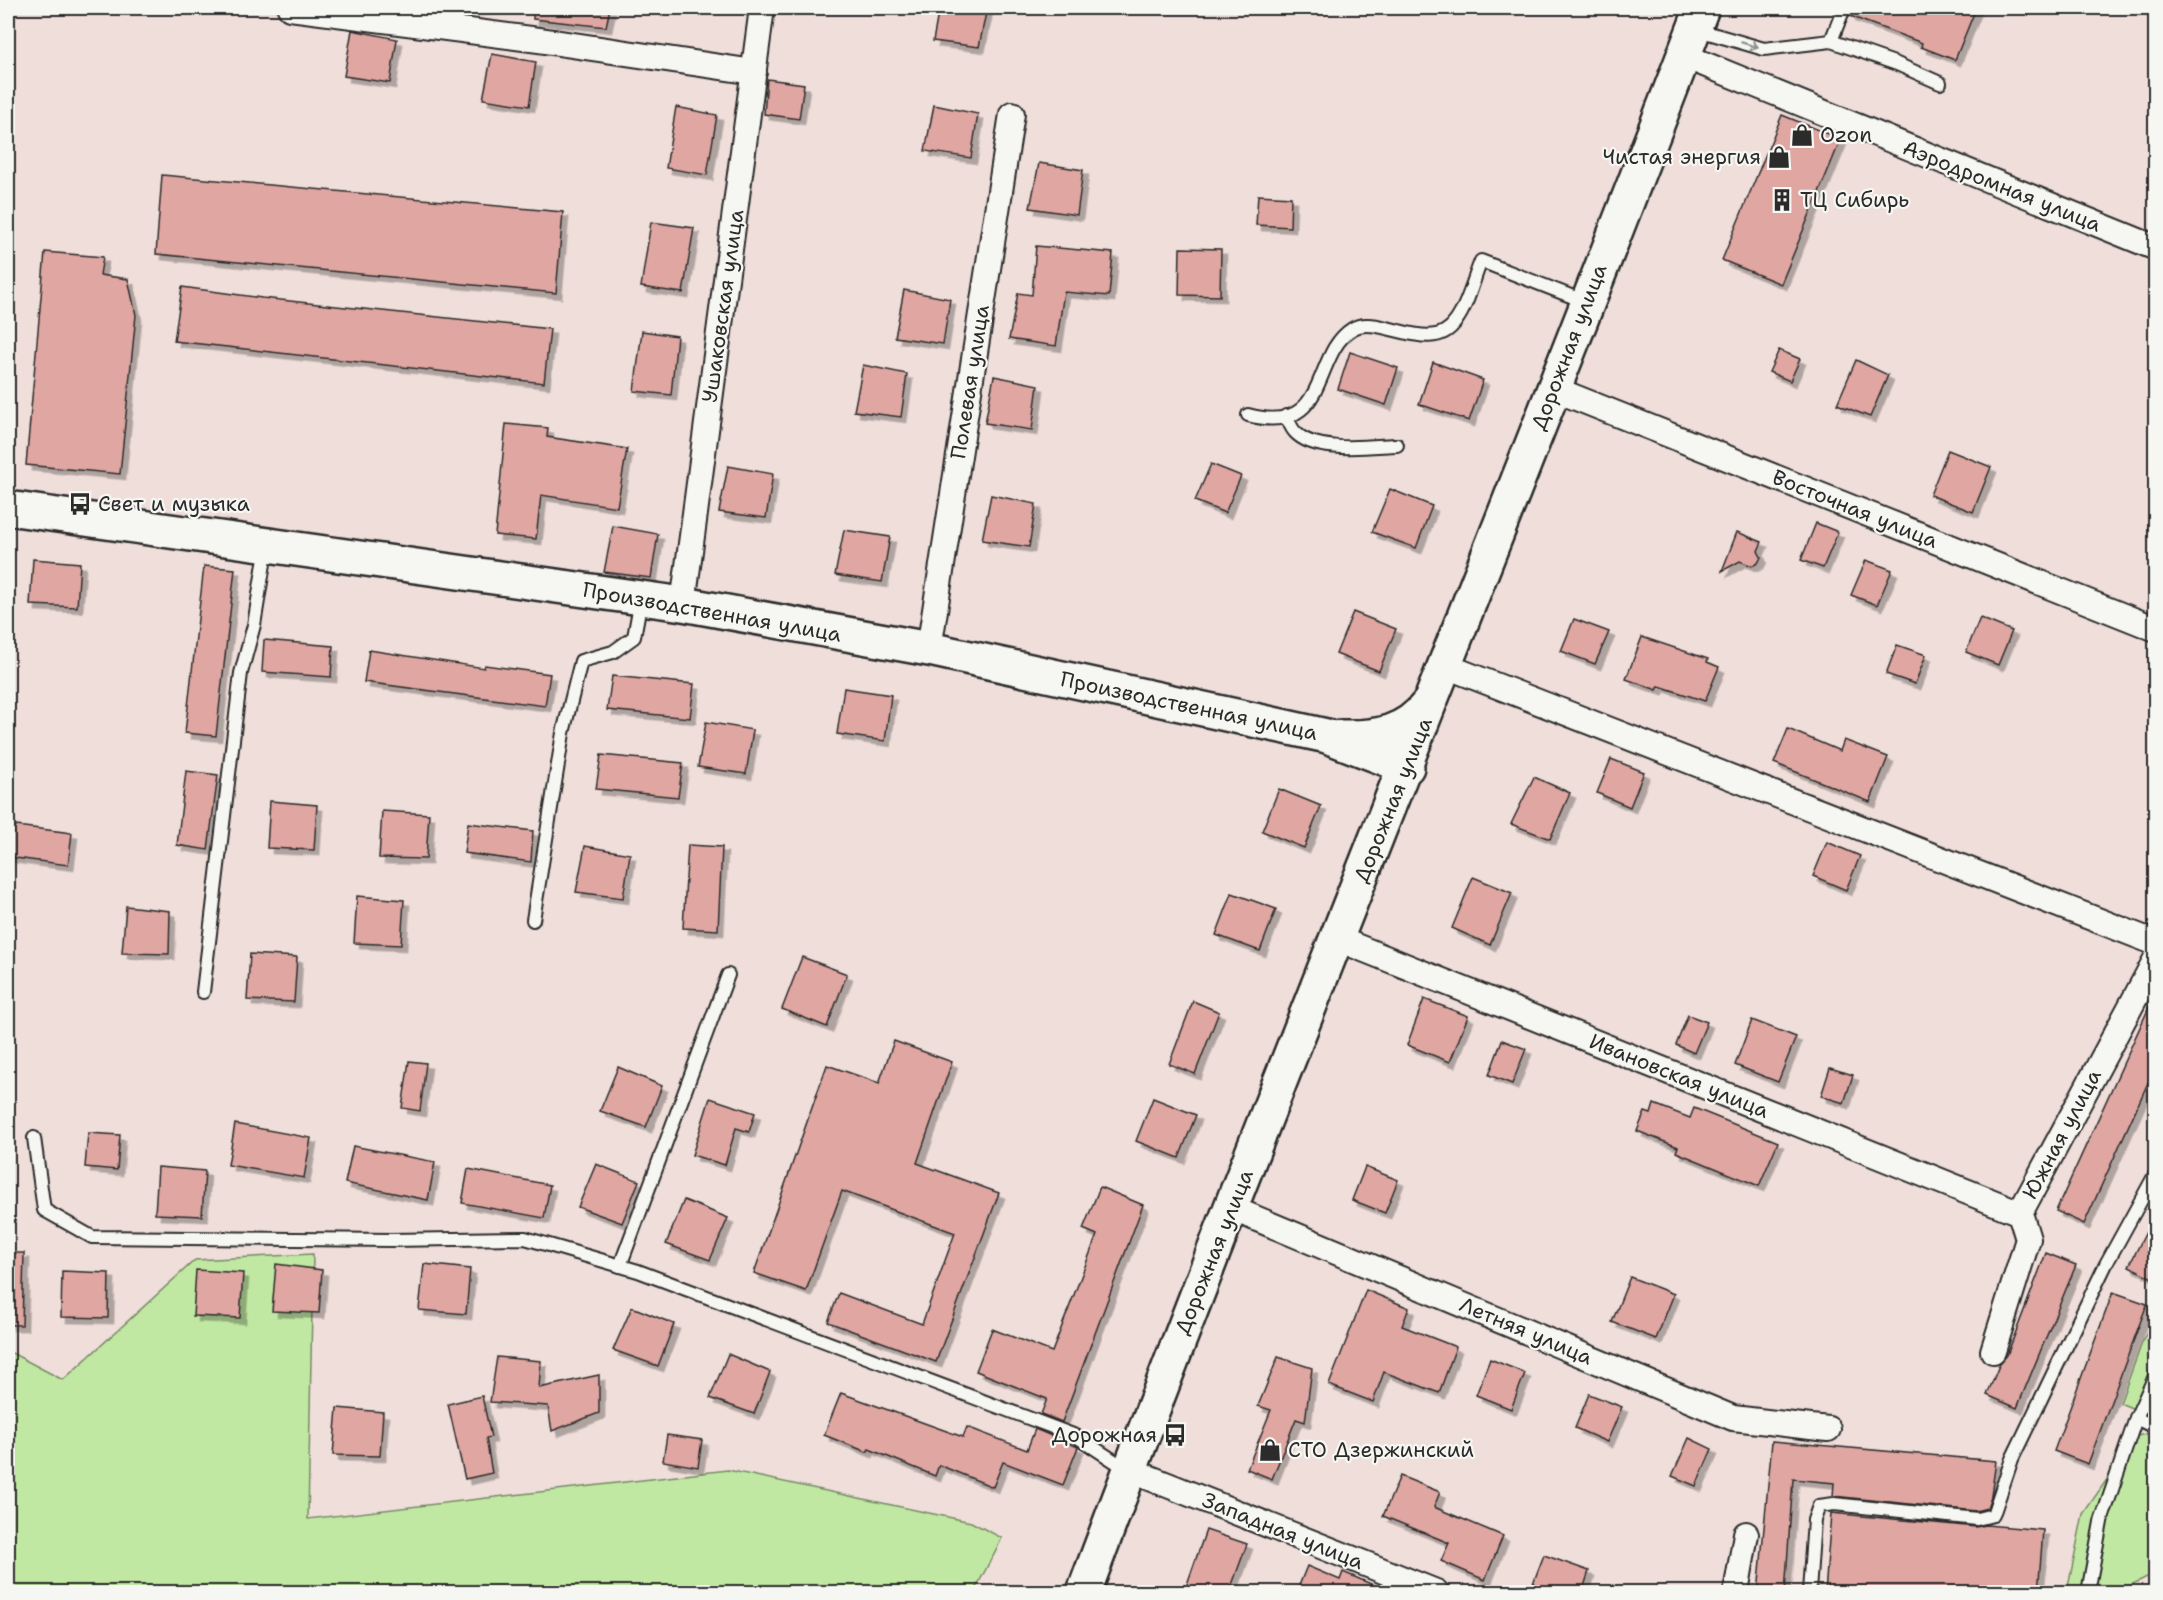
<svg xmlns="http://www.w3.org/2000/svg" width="2163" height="1600" viewBox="0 0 2163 1600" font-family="'Shantell Sans',sans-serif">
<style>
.green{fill:#c1e8a2;stroke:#768a66;stroke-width:1.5}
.building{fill:#e0a6a1;stroke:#2b2b2b;stroke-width:1.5;filter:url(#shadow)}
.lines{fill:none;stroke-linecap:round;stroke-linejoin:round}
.lane-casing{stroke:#2b2b2b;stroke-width:16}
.street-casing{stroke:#2b2b2b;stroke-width:28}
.secondary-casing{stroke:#2b2b2b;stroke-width:38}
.lane{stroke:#f6f6f2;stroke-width:12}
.street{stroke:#f6f6f2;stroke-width:24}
.secondary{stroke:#f6f6f2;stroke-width:33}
.oneway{stroke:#90908e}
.labels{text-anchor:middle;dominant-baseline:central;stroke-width:4.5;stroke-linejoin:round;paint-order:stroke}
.poi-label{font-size:21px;fill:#2b2b2b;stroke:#f6f6f2;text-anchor:start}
.street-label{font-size:21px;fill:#2b2b2b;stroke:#f6f6f2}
</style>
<defs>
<filter id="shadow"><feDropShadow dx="5.5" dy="5.5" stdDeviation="0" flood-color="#0004"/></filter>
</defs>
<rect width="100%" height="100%" fill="#efdeda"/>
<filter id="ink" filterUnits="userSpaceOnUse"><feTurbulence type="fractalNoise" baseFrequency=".0167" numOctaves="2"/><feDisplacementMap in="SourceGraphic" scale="12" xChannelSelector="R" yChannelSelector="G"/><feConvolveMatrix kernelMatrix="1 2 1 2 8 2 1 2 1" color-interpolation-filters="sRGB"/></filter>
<g filter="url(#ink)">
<!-- green -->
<g class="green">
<path d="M313 1254 308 1519 728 1470 971 1522 1002 1538 974 1592H8V1351L63 1380 195 1260Z"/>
<path d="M2155 1318V1418L2120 1403 2143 1340Z"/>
<path d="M2150 1433 2155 1435V1573L2117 1592H2067L2083 1514 2137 1436Z"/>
</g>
<!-- building -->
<g class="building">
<path d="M533 8H610L606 27 533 19Z"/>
<path d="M939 8H987L979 47 933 41Z"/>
<path d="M1852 8H1976L1955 60 1921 47 1922 43 1850 16Z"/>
<path d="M352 30 397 39 390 83 344 76Z"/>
<path d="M492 54 536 62 529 106 483 99Z"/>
<path d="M767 79 804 84 799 119 764 114Z"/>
<path d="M934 105 978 114 971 158 925 151Z"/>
<path d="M676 107 717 115 707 175 666 168Z"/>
<path d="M1782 115 1841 139 1781 284 1722 260Z"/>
<path d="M1039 163 1083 170 1077 215 1030 208Z"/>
<path d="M162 175 563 212 556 293 156 254Z"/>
<path d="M1258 195 1291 197 1290 227 1256 225Z"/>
<path d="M651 222 694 228 683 293 641 287Z"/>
<path d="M1036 246 1113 253 1109 296 1064 292 1056 346 1009 339 1018 293 1032 295Z"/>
<path d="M1180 248 1221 249 1220 296 1179 295Z"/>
<path d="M45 252 103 257 100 275 128 279 136 315 120 474 26 465Z"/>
<path d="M182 287 262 298 550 329 544 383 174 341Z"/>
<path d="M904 290 950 299 943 344 895 337Z"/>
<path d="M642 331 677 336 671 395 634 391Z"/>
<path d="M1779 350 1800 359 1790 381 1769 372Z"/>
<path d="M1350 352 1398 368 1386 405 1338 389Z"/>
<path d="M1856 360 1888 375 1870 417 1837 404Z"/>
<path d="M1433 362 1483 380 1469 421 1419 404Z"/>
<path d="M863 365 907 374 901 417 854 411Z"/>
<path d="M994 376 1038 385 1032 430 985 423Z"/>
<path d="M506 424 548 428 547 437 627 449 617 507 541 495 536 539 495 535Z"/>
<path d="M1948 450 1991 467 1973 512 1930 495Z"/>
<path d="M1211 464 1241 476 1225 513 1195 501Z"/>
<path d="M728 466 773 474 766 518 719 512Z"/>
<path d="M1390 489 1432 506 1416 548 1372 532Z"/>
<path d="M991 495 1036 504 1029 547 982 540Z"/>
<path d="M1816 523 1838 532 1823 568 1801 560Z"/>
<path d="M613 526 658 534 651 578 604 572Z"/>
<path d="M844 530 890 537 882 582 835 575Z"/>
<path d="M1737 532 1762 542 1758 551 1761 557 1758 563 1752 566 1740 561 1722 571Z"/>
<path d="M33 559 80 563 77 607 30 605Z"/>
<path d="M1866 560 1892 570 1877 605 1851 595Z"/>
<path d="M204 566 235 569 216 736 185 733Z"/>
<path d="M1353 612 1396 629 1379 671 1336 654Z"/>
<path d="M1980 618 2012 631 1998 665 1966 652Z"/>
<path d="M1574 619 1609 632 1595 664 1561 651Z"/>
<path d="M1642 637 1708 659 1707 662 1719 667 1705 701 1659 686 1657 690 1626 679Z"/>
<path d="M264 640 333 646 331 677 262 672Z"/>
<path d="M1897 645 1926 655 1915 684 1886 674Z"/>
<path d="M369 650 484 668 485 665 550 674 545 706 364 682Z"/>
<path d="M612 676 694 684 690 718 607 710Z"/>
<path d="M844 688 891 695 885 741 837 734Z"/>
<path d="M706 722 753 730 746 774 698 767Z"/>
<path d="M1788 729 1840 751 1844 740 1888 757 1870 802 1774 763Z"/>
<path d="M601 755 683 763 678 797 596 789Z"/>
<path d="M1611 759 1644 772 1630 807 1597 793Z"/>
<path d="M186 771 218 775 208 850 177 845Z"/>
<path d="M1534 777 1570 793 1550 839 1511 824Z"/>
<path d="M1279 789 1321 806 1304 848 1262 831Z"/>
<path d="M270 801 317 805 314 850 267 848Z"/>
<path d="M382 811 429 814 426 859 379 858Z"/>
<path d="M468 823 533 831 531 862 464 853Z"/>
<path d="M8 825 72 833 68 865 8 857Z"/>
<path d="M1827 842 1860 856 1846 890 1813 876Z"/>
<path d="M688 845 722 847 718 930 683 928Z"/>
<path d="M585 846 630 854 623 898 576 892Z"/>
<path d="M1473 877 1512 893 1490 945 1452 928Z"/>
<path d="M1232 893 1276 909 1260 951 1216 935Z"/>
<path d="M357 896 404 900 401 945 354 943Z"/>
<path d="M126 906 170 911 169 954 122 953Z"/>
<path d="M250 954 297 957 294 1002 247 1000Z"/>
<path d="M802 957 847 974 827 1027 782 1009Z"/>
<path d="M2156 992V1065L2084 1224 2056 1211Z"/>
<path d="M1424 999 1468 1016 1450 1062 1407 1045Z"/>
<path d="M1193 1001 1219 1012 1195 1074 1169 1064Z"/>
<path d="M1688 1015 1707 1022 1694 1053 1676 1045Z"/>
<path d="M1752 1020 1796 1037 1778 1082 1735 1065Z"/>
<path d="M1502 1040 1526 1049 1512 1084 1489 1075Z"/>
<path d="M894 1041 952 1062 917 1163 999 1193 936 1362 828 1322 839 1293 922 1324 955 1233 842 1191 806 1291 754 1273 827 1065 879 1083Z"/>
<path d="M409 1061 426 1063 420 1111 402 1108Z"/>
<path d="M618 1067 662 1086 646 1127 600 1111Z"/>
<path d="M1830 1068 1853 1075 1844 1103 1821 1096Z"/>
<path d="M710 1098 755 1113 749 1132 736 1128 725 1165 692 1155Z"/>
<path d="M1153 1098 1196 1115 1179 1158 1136 1141Z"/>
<path d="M1654 1104 1690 1118 1694 1108 1778 1142 1759 1186 1676 1152 1678 1147 1637 1131 1645 1112 1651 1114Z"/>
<path d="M235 1124 311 1138 304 1178 228 1165Z"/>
<path d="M88 1133 120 1135 117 1170 85 1167Z"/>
<path d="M353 1146 435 1162 428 1200 345 1183Z"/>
<path d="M596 1164 639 1181 622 1223 578 1207Z"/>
<path d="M158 1167 205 1171 202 1216 155 1214Z"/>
<path d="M1365 1167 1398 1180 1385 1213 1352 1200Z"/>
<path d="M468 1169 550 1185 544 1218 462 1203Z"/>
<path d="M1100 1187 1143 1205 1062 1422 1041 1414 1047 1399 976 1371 992 1329 1052 1352 1097 1235 1083 1229Z"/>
<path d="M684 1200 728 1218 710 1260 666 1244Z"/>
<path d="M2156 1212V1280L2129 1266Z"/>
<path d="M8 1253H24L22 1325H8Z"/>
<path d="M2046 1253 2076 1265 2017 1408 1987 1395 2000 1363 2007 1355Z"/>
<path d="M276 1264 322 1270 319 1313 272 1311Z"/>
<path d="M424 1264 470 1269 466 1314 419 1310Z"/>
<path d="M196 1270 243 1273 240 1318 193 1316Z"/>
<path d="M62 1271 109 1273 108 1318 61 1317Z"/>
<path d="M1630 1277 1674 1294 1656 1339 1612 1322Z"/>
<path d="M1366 1290 1409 1308 1402 1326 1456 1347 1439 1393 1384 1372 1373 1402 1329 1385Z"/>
<path d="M2113 1292 2147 1304 2088 1464 2054 1451Z"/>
<path d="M632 1307 674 1324 658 1366 613 1350Z"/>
<path d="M728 1354 770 1372 754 1414 710 1398Z"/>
<path d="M497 1357 541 1361 539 1388 599 1375V1413L552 1431 548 1406 490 1402Z"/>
<path d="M1278 1357 1312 1368 1305 1422 1296 1419 1272 1479 1247 1469 1271 1410 1258 1406Z"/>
<path d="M1490 1359 1525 1373 1511 1409 1476 1395Z"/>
<path d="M841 1393 963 1437 967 1427 1027 1450 1035 1429 1078 1447 1063 1485 1003 1462 993 1487 939 1465 935 1476 869 1449 867 1452 824 1435Z"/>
<path d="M1589 1394 1622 1407 1607 1442 1575 1428Z"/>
<path d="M482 1396 491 1437 486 1438 492 1473 465 1479 448 1404Z"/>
<path d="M337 1408 383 1412 380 1456 333 1455Z"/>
<path d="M667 1435 702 1440 698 1467 663 1461Z"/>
<path d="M1689 1438 1712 1449 1696 1486 1672 1476Z"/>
<path d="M1772 1441 1996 1461 1991 1496 1987 1508 1976 1511 1833 1496 1834 1483 1793 1479 1785 1593H1758Z"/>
<path d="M1400 1476 1440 1492 1434 1507 1503 1536 1485 1580 1441 1561 1449 1543 1383 1516Z"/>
<path d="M1831 1513 1976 1527 1986 1525 2043 1530 2038 1593H1825Z"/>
<path d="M1206 1530 1247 1544 1229 1593H1184Z"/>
<path d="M1544 1555 1589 1571 1582 1593H1550L1532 1586Z"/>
<path d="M1307 1566 1340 1580 1343 1572 1392 1593H1296Z"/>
</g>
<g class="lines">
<!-- lane casing -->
<g class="lane-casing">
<g id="lane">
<path d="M1695 29 1764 49 1831 41 1897 64 1940 83"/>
<path d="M1831 41 1844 8"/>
<path d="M1248 415C1330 437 1311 355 1352 329 1378 312 1432 358 1456 321 1468 305 1473 280 1481 261L1586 302"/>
<path d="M1286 416C1289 421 1291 428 1295 432 1315 454 1370 446 1397 445"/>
<path d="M533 920 563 733 581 661 613 652 634 637 641 599"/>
<path d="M203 992 241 673 254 625 267 545"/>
<path d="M34 1138 44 1210 92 1237 391 1240 525 1238 638 1271 1076 1436 1128 1470"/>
<path d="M620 1266 728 975"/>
<path d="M2136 1418 2156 1428"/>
<path d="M1809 1592 1814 1520 1819 1506 1834 1504 1977 1519 1993 1515 2012 1459 2106 1264 2156 1173"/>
<path d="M2088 1592 2101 1522 2136 1418 2156 1374"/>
</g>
</g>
<!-- street casing -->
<g class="street-casing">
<g id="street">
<path d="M290 8 539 40 754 72"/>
<path d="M1682 55 2156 248"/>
<path d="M1554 389 2156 629"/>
<path d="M683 604 762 8"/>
<path d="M929 649 1012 114"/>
<path d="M1446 666 2156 943"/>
<path d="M1338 939 2020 1213"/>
<path d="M1231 1208 1733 1418 1828 1429"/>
<path d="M1993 1351 2028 1239 2020 1213 2156 959"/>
<path d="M1130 1470 1436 1592"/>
<path d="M1736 1592 1746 1534"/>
</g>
</g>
<!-- secondary casing -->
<g class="secondary-casing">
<g id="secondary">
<path d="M8 508 683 604 929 649 1327 736 1407 767"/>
<path d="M1341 737C1377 738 1406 733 1428 704"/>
<path d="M1084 1592C1282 1061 1500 537 1702 8"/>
</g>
</g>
<!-- lane -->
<use href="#lane" class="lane"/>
<!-- street -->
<use href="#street" class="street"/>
<!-- secondary -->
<use href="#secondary" class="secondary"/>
</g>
<!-- one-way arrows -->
<defs><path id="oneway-shaft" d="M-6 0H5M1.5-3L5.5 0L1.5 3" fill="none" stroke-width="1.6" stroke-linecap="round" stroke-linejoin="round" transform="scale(1.5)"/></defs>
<use class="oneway" href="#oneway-shaft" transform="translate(1750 45) rotate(17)"/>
</g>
<!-- icons -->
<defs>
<g id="shop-bare" transform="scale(1.8)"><path d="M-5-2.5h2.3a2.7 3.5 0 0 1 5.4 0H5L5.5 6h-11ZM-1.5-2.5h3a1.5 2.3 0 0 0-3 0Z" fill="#2b2b2b" stroke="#f6f6f2" stroke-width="2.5" paint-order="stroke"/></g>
<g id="building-bare" transform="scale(1.8)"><path d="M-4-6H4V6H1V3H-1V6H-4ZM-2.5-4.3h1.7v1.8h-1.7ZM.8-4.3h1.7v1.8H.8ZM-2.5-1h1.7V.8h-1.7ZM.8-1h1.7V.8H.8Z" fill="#2b2b2b" stroke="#f6f6f2" stroke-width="2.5" paint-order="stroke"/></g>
<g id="bus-bare" transform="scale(1.8)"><path d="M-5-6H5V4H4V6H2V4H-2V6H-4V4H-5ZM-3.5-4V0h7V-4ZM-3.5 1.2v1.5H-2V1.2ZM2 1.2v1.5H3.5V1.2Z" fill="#2b2b2b" stroke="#f6f6f2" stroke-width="2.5" paint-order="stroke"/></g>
</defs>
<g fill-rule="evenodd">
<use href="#shop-bare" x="1802" y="135"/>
<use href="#shop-bare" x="1779" y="157"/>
<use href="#building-bare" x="1782" y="200"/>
<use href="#bus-bare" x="80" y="504"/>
<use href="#bus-bare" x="1175" y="1435"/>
<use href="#shop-bare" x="1270" y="1450"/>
</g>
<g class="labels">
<!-- poi labels -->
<g class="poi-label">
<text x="1820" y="135">Ozon</text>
<text x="1761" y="157" text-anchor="end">Чистая энергия</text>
<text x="1800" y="200">ТЦ Сибирь</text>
<text x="98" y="504">Свет и музыка</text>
<text x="1157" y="1435" text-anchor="end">Дорожная</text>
<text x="1288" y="1450">СТО Дзержинский</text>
</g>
<!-- street labels -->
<g class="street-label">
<text transform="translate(2002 186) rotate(22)">Аэродромная улица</text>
<text transform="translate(723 306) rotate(-82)">Ушаковская улица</text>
<text transform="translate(1569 347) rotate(-69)">Дорожная улица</text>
<text transform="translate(970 382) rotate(-81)">Полевая улица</text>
<text transform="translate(1855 509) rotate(22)">Восточная улица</text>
<text transform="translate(712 612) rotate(10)">Производственная улица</text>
<text transform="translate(1189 706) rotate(12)">Производственная улица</text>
<text transform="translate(1393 800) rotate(-68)">Дорожная улица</text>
<text transform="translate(1679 1076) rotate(22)">Ивановская улица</text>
<text transform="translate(2062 1134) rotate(-62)">Южная улица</text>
<text transform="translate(1214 1252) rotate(-68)">Дорожная улица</text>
<text transform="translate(1526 1331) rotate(23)">Летняя улица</text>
<text transform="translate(1283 1531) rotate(22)">Западная улица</text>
</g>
</g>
<!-- margin -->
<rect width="2163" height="1600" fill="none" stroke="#f6f6f2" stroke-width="30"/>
<rect x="15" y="15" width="2133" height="1570" fill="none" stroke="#2b2b2b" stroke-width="2" filter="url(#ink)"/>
</svg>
